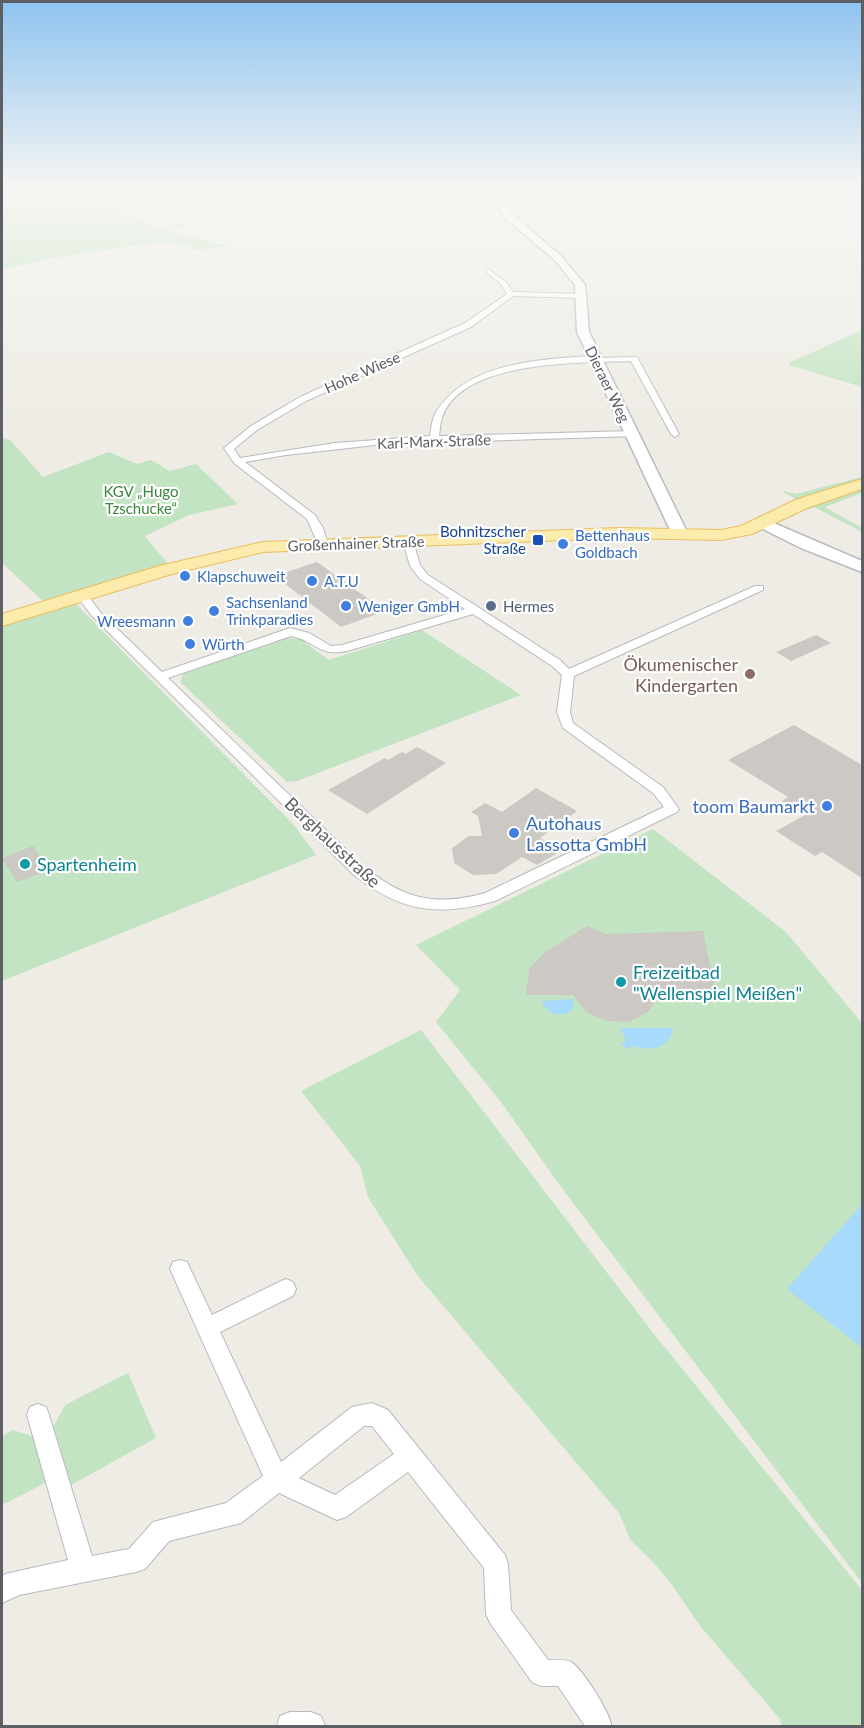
<svg xmlns="http://www.w3.org/2000/svg" width="864" height="1728" viewBox="0 0 864 1728" font-family="Lato,sans-serif">
<style>
.green{fill:#c3e4c2}
.water{fill:#a8dafb}
.building{fill:#ccc8c4}
.lines{fill:none;stroke-linecap:round;stroke-linejoin:round}
.street-casing{stroke:#b7babe;stroke-width:2}
.secondary-casing{stroke:#b8bbc0;stroke-width:3}
.primary-casing{stroke:#ebbe61;stroke-width:2}
.street{fill:#fff;fill-rule:evenodd}
.secondary{fill:#fff;fill-rule:evenodd}
.primary{fill:#fbebac;fill-rule:evenodd}
.transit-dot{fill:#1a4fb4;stroke:#fff;stroke-width:2}
.shop-dot{fill:#3f7fe0;stroke:#fff;stroke-width:2}
.service-dot{fill:#5c6f8a;stroke:#fff;stroke-width:2}
.education-dot{fill:#8d6e63;stroke:#fff;stroke-width:2}
.culture-dot{fill:#0f9aa8;stroke:#fff;stroke-width:2}
.labels{text-anchor:middle;dominant-baseline:central;stroke-width:4.5;stroke-linejoin:round;paint-order:stroke}
.far-street-label{font-size:15px;fill:#5c6064;stroke:#fff}
.far-park-label{font-size:15px;fill:#3a863a;stroke:#fff}
.far-transit-label{font-size:15px;fill:#164399;stroke:#fff;text-anchor:end}
.far-shop-label{font-size:15px;fill:#366cbe;stroke:#fff;text-anchor:start}
.far-service-label{font-size:15px;fill:#4e5e75;stroke:#fff;text-anchor:start}
.education-label{font-size:18px;fill:#785e54;stroke:#fff;text-anchor:end}
.shop-label{font-size:18px;fill:#366cbe;stroke:#fff;text-anchor:end}
.street-label{font-size:18px;fill:#5c6064;stroke:#fff}
.culture-label{font-size:18px;fill:#0d838f;stroke:#fff;text-anchor:start}
</style>
<rect width="100%" height="100%" fill="#eeece4"/>
<!-- green -->
<g class="green">
<path d="M2 187H241L196 194 187 199 146 203 120 209 122 213 155 227 186 223 190 226 170 229 188 237 230 246 195 250 183 244 156 243 69 255 2 269Z"/>
<path d="M862 330V387L789 365 791 362Z"/>
<path d="M2 438 10 440 43 477 109 452 137 464 151 460 170 471 196 464 238 504 189 515 145 536 168 564 44 602 2 563Z"/>
<path d="M862 477V480L798 500 781 491 796 494Z"/>
<path d="M862 487V493L825 507 862 528V532L814 507 791 515 827 498Z"/>
<path d="M75 603 294 825 316 855 2 981V624Z"/>
<path d="M422 630 521 695 297 781 287 782 180 682 183 674 285 638 300 639 329 660Z"/>
<path d="M653 829 786 932 862 1023V1583L561 1187 501 1102 436 1022 460 990 416 945Z"/>
<path d="M421 1030 654 1334 862 1590V1726H782L780 1719 701 1627 669 1581 651 1560 631 1541 619 1513 417 1275 368 1197 360 1166 301 1091Z"/>
<path d="M128 1373 156 1438 71 1485 52 1429 65 1405Z"/>
<path d="M13 1430 35 1437 49 1481 2 1505V1436Z"/>
</g>
<!-- water -->
<g class="water">
<path d="M573 999V1009C561 1019 547 1014 541 1001Z"/>
<path d="M620 1028H673C670 1050 649 1051 632 1046L628 1049 621 1044 626 1040Z"/>
<path d="M862 1204V1348L787 1289Z"/>
</g>
<!-- building -->
<g class="building">
<path d="M317 562 350 586 385 611 341 627 275 576Z"/>
<path d="M816 635 831 643 791 661 776 652Z"/>
<path d="M794 725 862 765V878L822 852 815 856 776 831 805 815 782 801 788 797 728 760Z"/>
<path d="M417 747 446 763 367 814 328 790 385 758 388 760 402 752 406 754Z"/>
<path d="M536 788 577 811 540 838 563 850 537 865 522 857 496 874 473 875 454 863 452 848 469 836H482L478 816 471 812 485 803 502 812Z"/>
<path d="M33 846 49 870 17 882 2 858Z"/>
<path d="M587 926 605 934 703 931 717 998 657 997 650 1010 630 1022 607 1021 587 1013 573 995H526L529 969 544 953Z"/>
</g>
<g class="lines">
<!-- street casing -->
<g class="street-casing">
<g id="street">
<path d="M488 269 506 282 513 292 582 294 586 296 582 298 513 296 471 327 306 401 257 430 234 449 240 458 335 443 430 436C431 429 432 420 435 414 465 362 541 359 594 356L598 358 637 357 679 434 675 437 671 434 631 361C584 363 461 359 442 418 440 423 440 430 439 436L633 431 636 432V436L384 444 286 455 245 462 315 515 323 528 328 544 319 546 307 519 234 463 224 448 251 426 300 397 465 323 507 294 501 284 486 272Z"/>
<path d="M408 538 413 541 420 565 428 575 560 660 569 669 755 586H763V590L574 676 570 712 573 723 663 787 679 809 677 812 495 901C438 917 401 912 354 875L92 616 77 596 83 593 87 594 100 612 162 672 290 628 309 633 331 646 342 645 465 609 420 579 410 566 403 541ZM473 614 552 666 562 675 557 712 563 728 653 793 664 807 485 893C435 907 404 899 364 867L168 678 291 636C316 641 318 657 347 651Z"/>
<path d="M180 1260 187 1262 212 1315 279 1282 286 1279 293 1282 296 1289 293 1296 220 1332 281 1462 352 1407 372 1403 388 1410 505 1555 508 1564 511 1610 548 1660C556 1660 564 1659 571 1662 581 1667 612 1715 611 1726H585L558 1686H541L532 1682 490 1623 486 1614 484 1568 408 1472 346 1517 337 1520 279 1493 241 1523 169 1541 145 1569 136 1572 19 1595 2 1603V1577L5 1574 68 1560 27 1415 30 1407 38 1404 46 1407 49 1415 92 1556 129 1549 153 1522 226 1503 263 1476 170 1269 173 1262ZM364 1426H372L394 1454 335 1495 299 1478Z"/>
<path d="M290 1712H311L321 1716 325 1726H277L280 1716Z"/>
</g>
</g>
<!-- secondary casing -->
<g class="secondary-casing">
<g id="secondary">
<path d="M488 187H496L512 214 561 256 585 285 589 332 688 534 685 537H675L672 534 577 332 575 285 555 260 505 218Z"/>
<path d="M762 518 862 561V572L801 548 757 526 754 523 757 520Z"/>
</g>
</g>
<!-- primary casing -->
<g class="primary-casing">
<path id="primary" d="M862 479V489L807 508 752 534 721 540 619 538 263 552 172 574 2 626V614L159 566 263 542 619 528 721 530 741 526 795 500Z"/>
</g>
<!-- street -->
<use href="#street" class="street"/>
<!-- secondary -->
<use href="#secondary" class="secondary"/>
<!-- primary -->
<use href="#primary" class="primary"/>
</g>
<!-- sky -->
<linearGradient id="sky" x2="0" y2="1"><stop stop-color="#8ec3f0"/><stop offset="0.44" stop-color="#f7f6f3"/><stop offset="1" stop-color="#f7f6f3" stop-opacity="0"/></linearGradient>
<rect width="864" height="429" fill="url(#sky)"/>
<!-- markers -->
<rect class="transit-dot" x="532" y="534" width="12" height="12" rx="3"/>
<g class="shop-dot">
<circle cx="563" cy="544" r="6"/>
<circle cx="185" cy="576" r="6"/>
<circle cx="312" cy="581" r="6"/>
<circle cx="346" cy="606" r="6"/>
<circle cx="214" cy="611" r="6"/>
<circle cx="188" cy="621" r="6"/>
<circle cx="190" cy="644" r="6"/>
<circle cx="827" cy="806" r="6"/>
<circle cx="514" cy="833" r="6"/>
</g>
<circle class="service-dot" cx="491" cy="606" r="6"/>
<circle class="education-dot" cx="750" cy="674" r="6"/>
<g class="culture-dot">
<circle cx="25" cy="864" r="6"/>
<circle cx="621" cy="982" r="6"/>
</g>
<g class="labels">
<!-- far-street labels -->
<g class="far-street-label">
<text transform="translate(362 372) rotate(-24)">Hohe Wiese</text>
<text transform="translate(608 384) rotate(64)">Dieraer Weg</text>
<text transform="translate(434 441) rotate(-2)">Karl-Marx-Straße</text>
<text transform="translate(356 543) rotate(-2)">Großenhainer Straße</text>
</g>
<!-- far-park labels -->
<g class="far-park-label">
<text x="141" y="491">KGV „Hugo<tspan x="141" dy="17">Tzschucke“</tspan></text>
</g>
<!-- far-transit labels -->
<g class="far-transit-label">
<text x="526" y="531">Bohnitzscher<tspan x="526" dy="17">Straße</tspan></text>
</g>
<!-- far-shop labels -->
<g class="far-shop-label">
<text x="575" y="535">Bettenhaus<tspan x="575" dy="17">Goldbach</tspan></text>
<text x="197" y="576">Klapschuweit</text>
<text x="324" y="581">A.T.U</text>
<text x="226" y="602">Sachsenland<tspan x="226" dy="17">Trinkparadies</tspan></text>
<text x="358" y="606">Weniger GmbH</text>
<text x="176" y="621" text-anchor="end">Wreesmann</text>
<text x="202" y="644">Würth</text>
</g>
<!-- far-service labels -->
<g class="far-service-label">
<text x="503" y="606">Hermes</text>
</g>
<!-- education labels -->
<g class="education-label">
<text x="738" y="664">Ökumenischer<tspan x="738" dy="21">Kindergarten</tspan></text>
</g>
<!-- shop labels -->
<g class="shop-label">
<text x="815" y="806">toom Baumarkt</text>
<text x="526" y="823" text-anchor="start">Autohaus<tspan x="526" dy="21">Lassotta GmbH</tspan></text>
</g>
<!-- street labels -->
<g class="street-label">
<text transform="translate(333 842) rotate(43)">Berghausstraße</text>
</g>
<!-- culture labels -->
<g class="culture-label">
<text x="37" y="864">Spartenheim</text>
<text x="633" y="972">Freizeitbad<tspan x="633" dy="21">"Wellenspiel Meißen"</tspan></text>
</g>
</g>
<!-- border -->
<rect width="864" height="1728" fill="none" stroke="#5c6064" stroke-width="6"/>
</svg>
